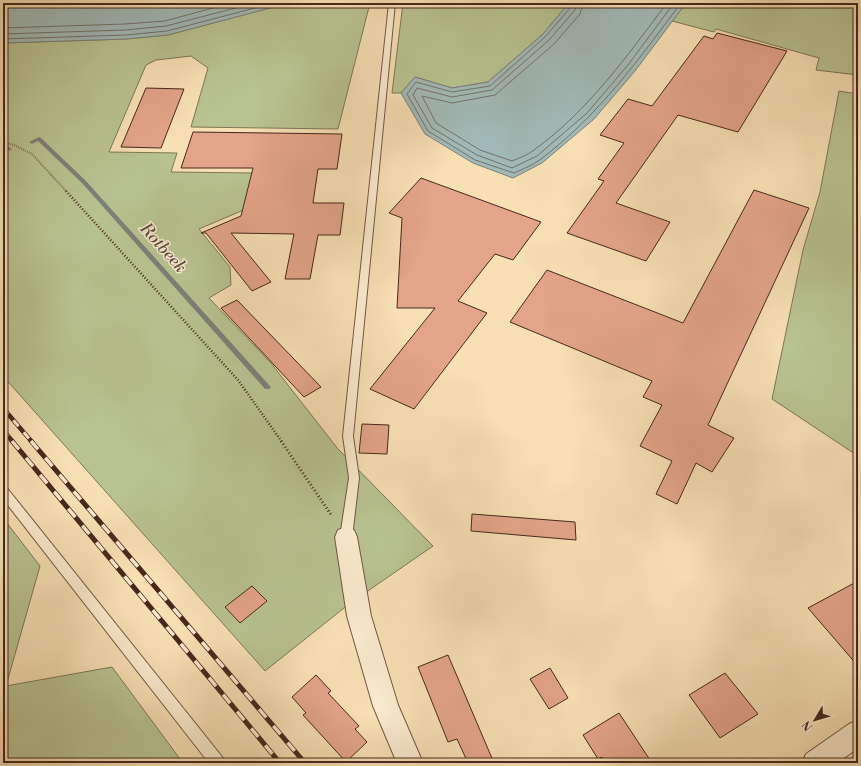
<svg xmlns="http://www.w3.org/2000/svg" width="861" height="766" viewBox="0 0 861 766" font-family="'Libre Bodoni',serif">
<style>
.green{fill:#b8c391;stroke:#7f7657}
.water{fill:#a1bab8;stroke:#7d807a}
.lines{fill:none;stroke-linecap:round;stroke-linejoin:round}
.shore{stroke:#74716a;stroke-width:1}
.stream{fill:#7d807a;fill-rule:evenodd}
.building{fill:#e3a489;stroke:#46281d}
.lane-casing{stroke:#725643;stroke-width:2}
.street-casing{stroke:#725643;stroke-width:2}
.path-far2{stroke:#46281d;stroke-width:2;stroke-dasharray:0.5 1.5;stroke-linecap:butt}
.path-far1{stroke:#46281d;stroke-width:2.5;stroke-dasharray:1 2;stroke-linecap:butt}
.path{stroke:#46281d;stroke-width:3;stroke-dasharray:1 2.5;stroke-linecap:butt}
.lane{fill:#faebce;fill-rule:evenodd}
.street{fill:#faebce;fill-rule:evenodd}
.rail-far1-casing{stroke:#46281d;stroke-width:4.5}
.rail-casing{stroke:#46281d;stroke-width:5}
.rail-far1{stroke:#faebce;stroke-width:3;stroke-dasharray:8;stroke-linecap:butt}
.rail{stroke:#faebce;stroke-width:3.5;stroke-dasharray:11;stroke-linecap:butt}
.labels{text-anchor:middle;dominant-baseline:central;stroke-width:3;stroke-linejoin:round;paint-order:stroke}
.water-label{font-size:17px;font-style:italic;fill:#5d4c44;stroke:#faebce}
</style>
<rect width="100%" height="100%" fill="#f7e0b4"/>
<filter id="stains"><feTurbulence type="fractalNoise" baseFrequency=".005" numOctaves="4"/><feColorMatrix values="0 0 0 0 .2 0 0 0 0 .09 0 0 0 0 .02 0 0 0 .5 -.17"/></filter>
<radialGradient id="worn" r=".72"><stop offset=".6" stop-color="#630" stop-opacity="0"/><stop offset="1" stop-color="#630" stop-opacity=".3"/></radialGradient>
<!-- green -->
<g class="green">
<path d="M288 3H370L338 129 191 127 208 68 191 56 156 60 146 65 109 152 177 153 171 172 254 173 246 209 199 229 230 267 231 285 209 298 270 362 338 449 433 546 349 604 265 671 3 376V43L126 39 168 35Z"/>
<path d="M403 3H569L543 34 488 82 452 88 415 77 401 93H392Z"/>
<path d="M686 3H858V75L816 70 819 58 716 29 714 32 672 21Z"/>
<path d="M839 91 858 94V456L772 399 803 250 820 192Z"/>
<path d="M3 518 40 566 6 686 112 667 183 763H3Z"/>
</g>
<!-- water -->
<g class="water">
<path d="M3 3H289L168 35 126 39 3 43Z"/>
<path d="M569 3H686L635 71 594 119 542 163 513 178 473 163 425 134 401 93 415 77 452 88 488 82 543 34Z"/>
</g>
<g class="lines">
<!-- shore -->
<g class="shore">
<path d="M572 3 571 7 545 37 490 86 452 92 416 82 407 94 428 131 475 160 514 173C523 169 533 165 541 159 598 116 639 59 681 3"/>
<path d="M577 3 575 10 549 40 492 90 452 97 417 88 413 95 432 128 477 155 512 168 537 156 587 113 628 65 674 3"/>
<path d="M583 3 580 14 554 44 495 95 452 103 422 96 436 123 480 150 512 161C519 158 528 155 534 150 588 111 627 56 667 3"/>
<path d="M3 28 125 24 165 21 231 3"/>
<path d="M3 34 125 30 166 26 255 3"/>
<path d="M3 39 126 35 167 31 274 3"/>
</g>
<!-- stream -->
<g class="stream">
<path d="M39 137 41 138 86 181 269 385 271 387 269 389H265L82 183 38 141 32 144 29 142Z"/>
<path d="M9 147 12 149 11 150 3 152V148Z"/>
</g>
</g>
<!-- building -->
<g class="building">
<path d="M717 33 787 51 738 132 678 115 616 203 670 222 646 261 567 233 604 181 598 179 624 143 600 135 628 99 652 106 704 36 713 39Z"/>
<path d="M146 88 184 89 161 148 121 147Z"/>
<path d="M193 132 342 134 337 169H318L313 203H344L340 235H318L310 279H285L294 234 231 233 271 282 252 291 206 233H201L241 216 253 168H181Z"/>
<path d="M421 178 541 222 513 260 495 254 458 301 487 313 414 409 370 389 435 308H397L402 218 389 213Z"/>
<path d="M754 190 809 208 708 425 734 438 712 472 696 463 677 504 656 494 672 461 640 446 662 405 643 397 652 381 510 322 547 270 683 323Z"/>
<path d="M237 300 321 387 304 397 221 308Z"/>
<path d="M362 424 389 425 387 454 359 453Z"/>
<path d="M472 514 575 522 576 540 471 531Z"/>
<path d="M858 581V666L808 608Z"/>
<path d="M252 586 267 601 240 623 225 607Z"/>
<path d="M448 655 494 763H468L457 739 448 742 418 667Z"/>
<path d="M550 668 568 698 549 709 530 679Z"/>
<path d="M725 673 758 714 720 738 689 695Z"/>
<path d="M316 675 331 691 328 693 359 726 355 729 367 742 346 762 303 715 306 713 292 697Z"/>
<path d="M619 713 652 763H606L602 757 598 759 583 735Z"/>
</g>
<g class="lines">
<!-- lane casing -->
<g class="lane-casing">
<g id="lane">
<path d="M389 3H395L353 436 359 478 352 537 350 541 346 542 342 541 340 537 349 478 343 436Z"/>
<path d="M3 486 7 488 223 758 225 763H209L3 499Z"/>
</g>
</g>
<!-- street casing -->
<g class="street-casing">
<g id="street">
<path d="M346 527 354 530 357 537 371 616 398 705 423 763H397L373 706 347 616 335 537 338 530Z"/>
<path d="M858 720V748L837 763H802L806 754 849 724Z"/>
</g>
</g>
<!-- path-far2 -->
<path class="path-far2" d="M3 142 14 145 32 154 67 192"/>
<!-- path-far1 -->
<path class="path-far1" d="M66 191 238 380 282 442"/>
<!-- path -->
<path class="path" d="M281 441 332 516"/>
<!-- lane -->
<use href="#lane" class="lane"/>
<!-- street -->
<use href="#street" class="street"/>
<!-- rail-far1 casing -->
<g class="rail-far1-casing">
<g id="rail-far1">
<path d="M3 408 32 442"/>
<path d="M3 430 13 442"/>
</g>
</g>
<!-- rail casing -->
<g class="rail-casing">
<g id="rail">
<path d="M12 441 280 763"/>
<path d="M31 441 305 763"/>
</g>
</g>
<!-- rail-far1 -->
<use href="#rail-far1" class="rail-far1"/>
<!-- rail -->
<use href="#rail" class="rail"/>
</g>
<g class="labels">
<!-- water labels -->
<g class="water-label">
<text transform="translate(163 248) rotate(48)">Rotbeek</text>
</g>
</g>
<!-- margin -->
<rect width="861" height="766" fill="none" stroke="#f7e0b4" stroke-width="16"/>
<rect x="4" y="4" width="853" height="758" fill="none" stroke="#46281d" stroke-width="2"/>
<rect x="8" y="8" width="845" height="750" fill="none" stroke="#46281d"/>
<!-- north arrow -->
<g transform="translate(815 720) rotate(232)" stroke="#faebce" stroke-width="3" paint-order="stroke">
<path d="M0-3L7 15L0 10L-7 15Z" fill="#46281d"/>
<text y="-6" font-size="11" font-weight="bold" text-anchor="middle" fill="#46281d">N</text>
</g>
<rect width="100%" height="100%" filter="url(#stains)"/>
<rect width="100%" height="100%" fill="url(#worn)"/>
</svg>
